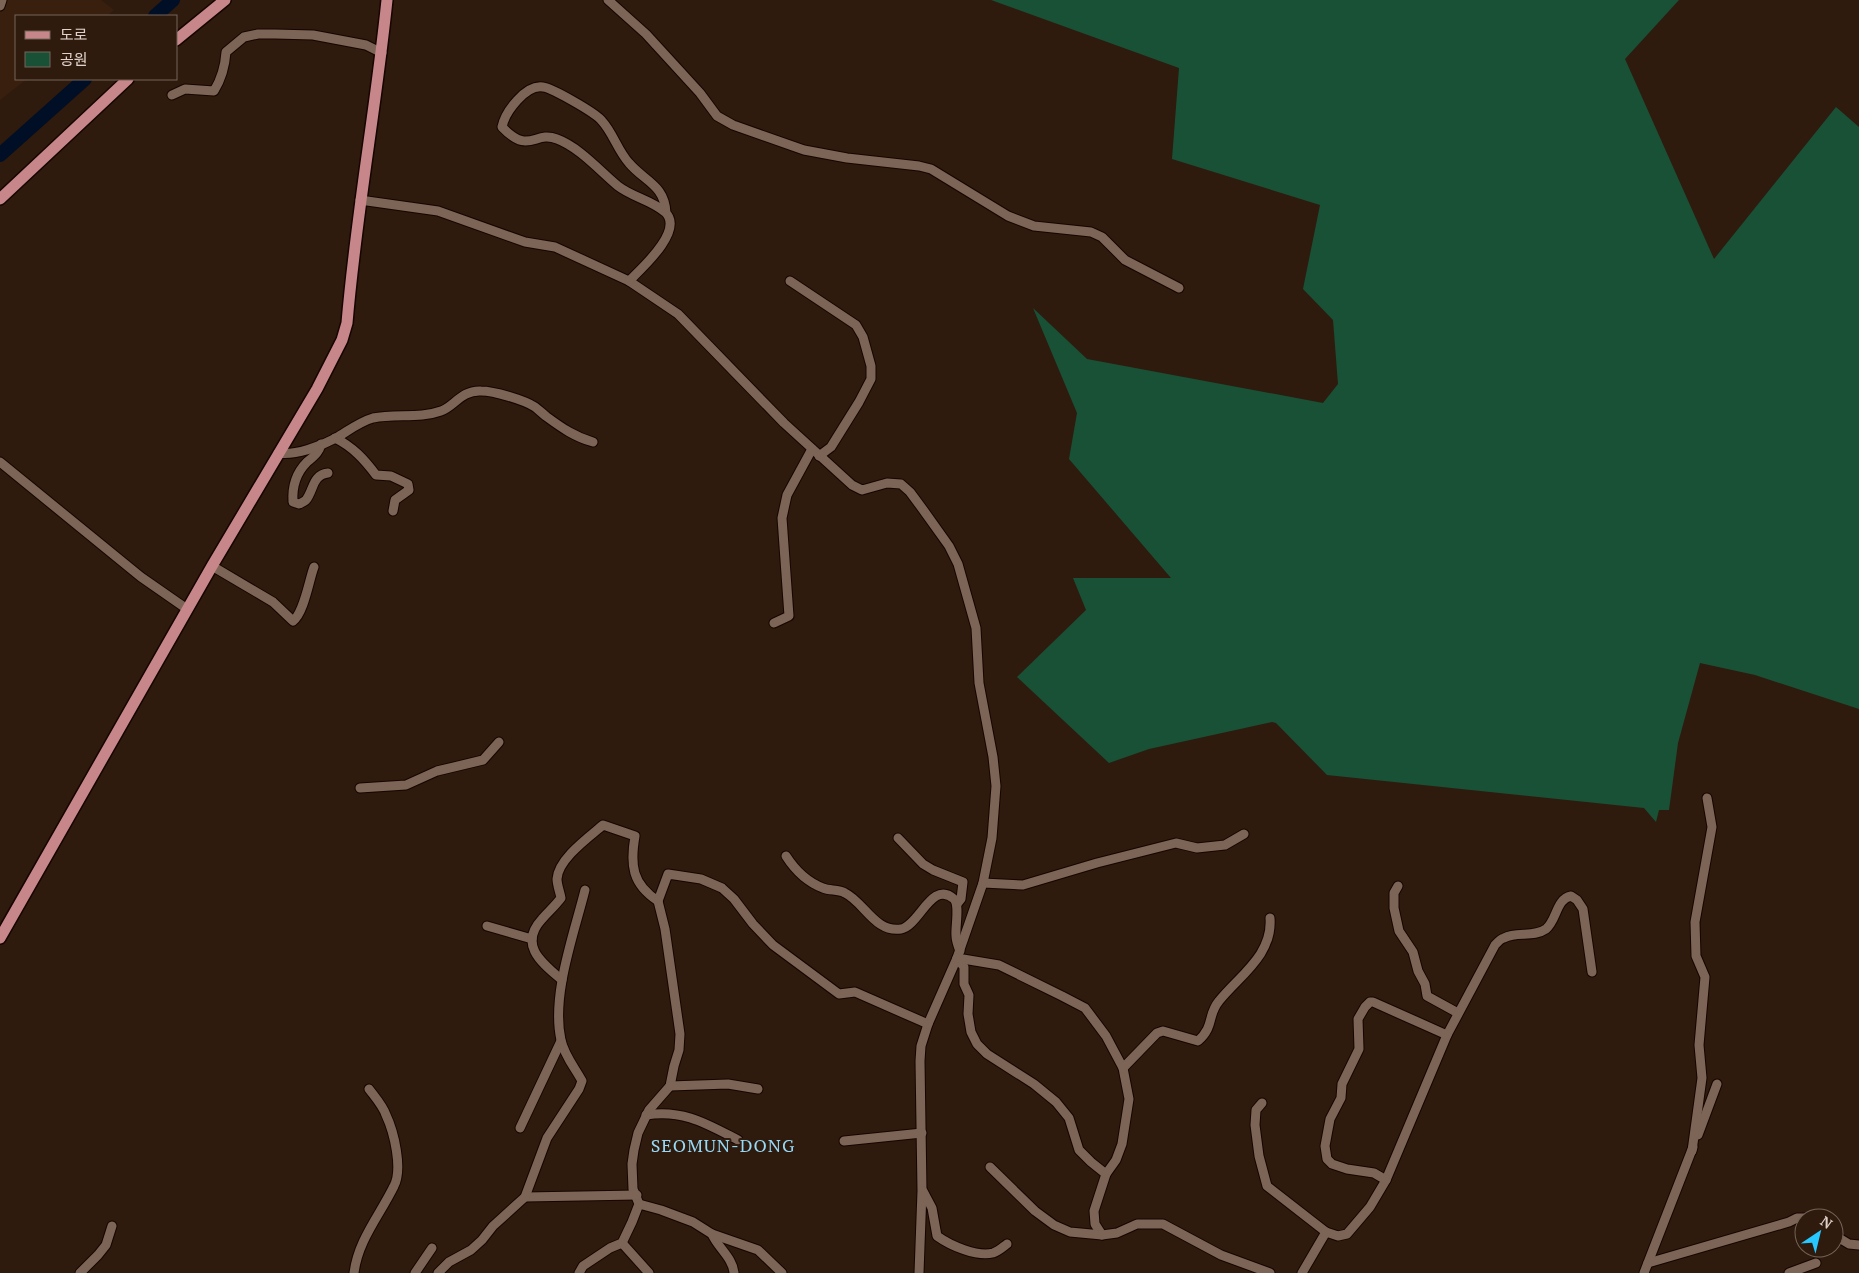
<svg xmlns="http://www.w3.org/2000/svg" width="1859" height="1273" viewBox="0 0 1859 1273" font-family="'PT Serif','Noto Sans KR',serif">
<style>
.built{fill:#381f0e}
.green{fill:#195136}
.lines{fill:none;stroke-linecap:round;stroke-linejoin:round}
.river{stroke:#000e26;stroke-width:14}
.minor-casing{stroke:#160500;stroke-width:11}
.major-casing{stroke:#160500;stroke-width:14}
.minor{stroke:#7c6456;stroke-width:9}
.major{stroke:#c7878a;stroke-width:11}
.labels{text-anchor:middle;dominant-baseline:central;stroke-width:4;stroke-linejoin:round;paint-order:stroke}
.quarter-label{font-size:18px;letter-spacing:1px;fill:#96daf8;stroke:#2e1b0e}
</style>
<rect width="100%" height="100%" fill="#2e1b0e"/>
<!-- built -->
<path class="built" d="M0 0H101L114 10 107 16H16V79H27L0 100Z"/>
<!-- green -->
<path class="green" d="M991 0H1679L1625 59 1714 259 1836 107 1859 127V709L1755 675 1700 663 1678 743 1669 810H1659L1656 822 1644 808 1327 775 1276 723 1272 722 1149 749 1109 763 1017 677 1086 610 1073 578H1171L1069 459 1077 413 1033 308 1087 359 1323 403 1338 384 1333 320 1303 289 1320 205 1172 159 1179 68Z"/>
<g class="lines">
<!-- river -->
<g class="river">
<path d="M155 16 173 0"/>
<path d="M0 155 85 79"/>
</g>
<!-- minor casing -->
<g class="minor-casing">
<g id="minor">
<path d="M608 0 646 34 700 93 717 116 733 125 804 150 847 158 919 166 931 169 1008 216 1034 226 1091 232 1102 237 1125 260 1179 288"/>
<path d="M0 6 2 0"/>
<path d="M172 95 185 89 214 91C222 78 225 67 226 52L244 37 258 34H275L313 35 366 45 382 53"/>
<path d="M360 200 438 211 525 242 555 247 629 281 678 314 784 423 852 485 862 490 887 483 901 484 910 492 924 511 949 546 958 564 976 628 979 683 993 757 996 786 992 838 983 883 957 958 928 1024 921 1046 920 1061 922 1191 919 1273"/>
<path d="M629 281C641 269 685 230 665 212 651 200 632 197 618 186 600 171 579 147 557 139 534 130 530 156 502 127 505 112 526 84 543 87 552 88 596 113 602 121 613 133 618 151 629 163 644 181 665 185 666 213"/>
<path d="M790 281 856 325 863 337 871 366V379L859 402 831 447 819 456"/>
<path d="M335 438C353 447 364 459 376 475L391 476 408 484 409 490 395 500 393 511"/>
<path d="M321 444C319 453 314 456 307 462 296 473 292 487 293 502L299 504C301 503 304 502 306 500 314 490 312 475 328 473"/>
<path d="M278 453C295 456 321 446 336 438 348 431 359 422 373 418 395 413 419 419 441 411 454 407 461 390 481 391 494 391 524 400 535 407 539 410 543 414 547 417 562 428 575 437 593 442"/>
<path d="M0 462 141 577 187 609"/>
<path d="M212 566 273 602 293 621C304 613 309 580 314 567"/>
<path d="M774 623 789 616 782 518 787 495 812 449"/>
<path d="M360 788 406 785 437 771 483 760 499 742"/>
<path d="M898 838 923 864 933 870 963 882 961 899 957 904"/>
<path d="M786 856C795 870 807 882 823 888 830 891 838 889 845 893 864 902 875 933 901 929 919 926 932 879 954 899 960 905 955 927 956 936 956 941 958 946 960 951"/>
<path d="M983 883 1023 885 1097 863 1176 843 1197 848 1225 845 1244 834"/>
<path d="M1398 886 1394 893V908L1399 931 1413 952 1418 971 1425 984 1427 996 1458 1013"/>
<path d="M658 901 668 874 701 879 722 888 734 899 753 924 773 945 839 994 855 992 928 1024"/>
<path d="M487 926 532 939"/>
<path d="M957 958 964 967V984L969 995 968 1014 971 1032 977 1044 987 1054 1034 1084 1056 1102 1069 1118 1079 1150 1091 1162 1106 1174 1094 1211 1095 1224 1102 1235"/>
<path d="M957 958 999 965 1062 996 1085 1008 1106 1036 1123 1068 1129 1099 1122 1144 1116 1160 1106 1174"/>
<path d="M562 980C542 963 518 945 542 919 548 912 555 906 561 898 560 892 557 885 557 879 558 859 589 837 603 825L635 836C630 865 632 884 658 901L665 929 680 1034 679 1050 674 1066 670 1086 649 1110 638 1133 634 1150 632 1164 633 1189 639 1204 632 1222 622 1243 610 1248 583 1266 579 1273"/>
<path d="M1123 1068 1157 1033 1163 1031 1198 1041C1215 1026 1207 1015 1219 1001 1239 976 1273 955 1270 918"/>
<path d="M670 1086 728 1084 758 1089"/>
<path d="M1262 1103 1256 1110 1255 1125 1259 1156 1267 1186 1326 1232 1338 1236 1347 1234 1370 1207 1386 1180 1447 1035 1495 945C1497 943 1500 939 1504 938 1517 931 1533 938 1546 929 1557 920 1556 899 1571 896L1577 900 1583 909 1592 972"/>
<path d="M646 1115C683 1109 707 1124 738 1140"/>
<path d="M520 1128 561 1041"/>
<path d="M1698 1135 1717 1084"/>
<path d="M844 1141 922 1133"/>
<path d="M1692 1151 1702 1078 1699 1045 1705 977 1696 956 1695 922 1712 827 1707 798"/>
<path d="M990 1167 1035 1211 1054 1225 1070 1232 1102 1235 1117 1233 1137 1224H1163L1221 1255 1270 1273"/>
<path d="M1386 1180 1374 1173 1347 1169 1332 1164 1327 1159 1325 1146 1330 1119 1341 1098 1342 1084 1359 1049 1358 1019 1365 1007 1370 1002H1373L1447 1035"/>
<path d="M923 1191 932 1208 937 1236C951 1246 977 1257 993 1253 999 1251 1003 1247 1007 1244"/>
<path d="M525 1197 637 1195"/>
<path d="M639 1204 661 1210 693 1222 712 1234 758 1250 782 1273"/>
<path d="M712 1234C718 1248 733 1258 734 1273"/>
<path d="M1834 1235 1849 1244 1859 1245"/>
<path d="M622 1243 649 1273"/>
<path d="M1648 1263 1789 1222 1797 1218H1807"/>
<path d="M80 1273 98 1255 106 1245 112 1226"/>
<path d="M354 1273C358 1240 380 1215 394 1186 403 1169 394 1132 386 1115 383 1106 375 1097 369 1089"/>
<path d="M415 1273 432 1248"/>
<path d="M438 1273 449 1262 471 1250 482 1240 493 1226 525 1197 547 1138 579 1089 582 1081C575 1068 564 1055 561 1040 551 996 574 934 585 890"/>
<path d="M1302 1273 1326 1232"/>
<path d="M1644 1273 1693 1147"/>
<path d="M1789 1273 1816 1263"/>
</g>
</g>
<!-- major casing -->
<g class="major-casing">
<g id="major">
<path d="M176 40 225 0"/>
<path d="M0 199 128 79"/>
<path d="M0 938 212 566 317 389 342 340 347 323C356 215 376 108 387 0"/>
</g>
</g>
<!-- minor -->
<use href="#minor" class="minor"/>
<!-- major -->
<use href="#major" class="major"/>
</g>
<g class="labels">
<!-- quarter labels -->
<g class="quarter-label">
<text x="723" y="1145">SEOMUN-DONG</text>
</g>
</g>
<!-- legend -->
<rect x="15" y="15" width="162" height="65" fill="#2e1b0e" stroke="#756459"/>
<rect x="25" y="31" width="25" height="8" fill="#c7878a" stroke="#756459"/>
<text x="60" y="40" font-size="15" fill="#e0d2ca">도로</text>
<rect x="25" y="52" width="25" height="15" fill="#195136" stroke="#756459"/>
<text x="60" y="65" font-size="15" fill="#e0d2ca">공원</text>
<!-- north arrow -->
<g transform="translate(1819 1233) rotate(35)"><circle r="24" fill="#2e1b0e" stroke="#756459"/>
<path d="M0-4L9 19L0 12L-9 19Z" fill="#27c8ff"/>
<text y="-8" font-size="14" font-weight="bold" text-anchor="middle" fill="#e0d2ca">N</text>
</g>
</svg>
